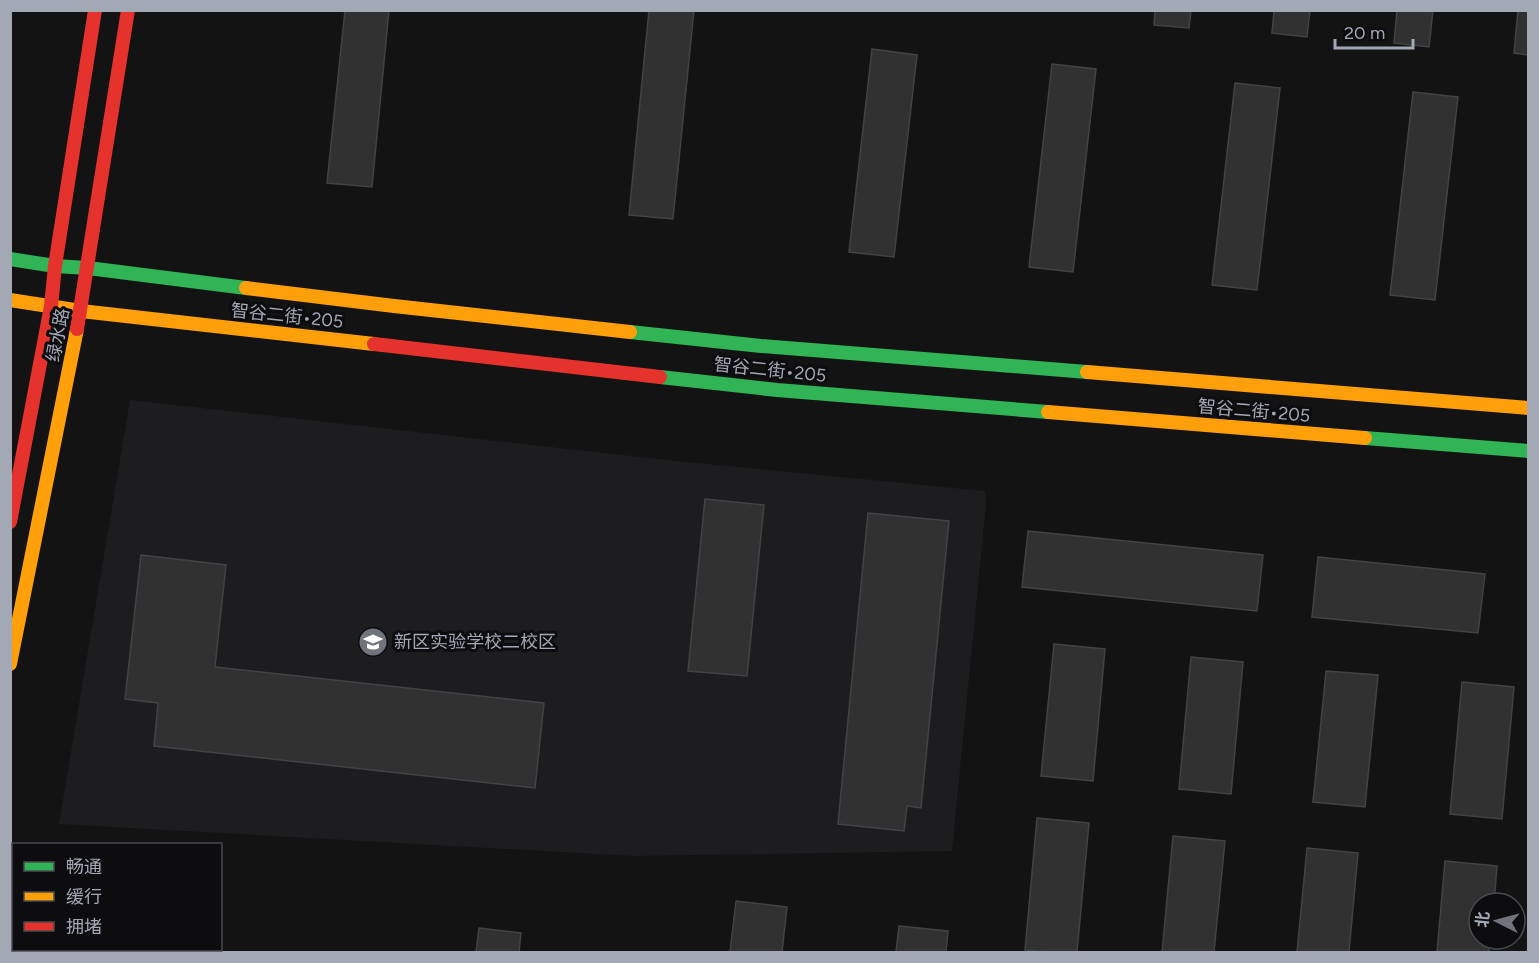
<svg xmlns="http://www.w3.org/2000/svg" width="1539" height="963" viewBox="0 0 1539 963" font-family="Figtree,'Noto Sans SC',sans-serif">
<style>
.built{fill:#1d1d1f}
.building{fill:#313132;stroke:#424347;stroke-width:1.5}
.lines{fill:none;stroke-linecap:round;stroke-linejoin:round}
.fast{stroke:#30b455;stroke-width:14}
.slow{stroke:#ff9f0a;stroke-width:14}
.jam{stroke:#e5322d;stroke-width:14}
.labels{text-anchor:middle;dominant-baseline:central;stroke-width:6;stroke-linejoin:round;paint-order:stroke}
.street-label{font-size:18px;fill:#a3a8b5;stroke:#0d0d0f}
.poi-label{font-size:18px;fill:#a3a8b5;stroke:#0d0d0f;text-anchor:start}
</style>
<rect width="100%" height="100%" fill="#131313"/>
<!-- built -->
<path class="built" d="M130 400 676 461 985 491 986 504 952 851 632 856 59 824Z"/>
<!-- building -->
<g class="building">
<path d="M345 10H389L372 187 327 183Z"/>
<path d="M649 10H694L673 219 629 215Z"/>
<path d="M1155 10H1191L1189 28 1154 25Z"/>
<path d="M1274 10H1310L1307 37 1272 33Z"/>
<path d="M1397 10H1433L1429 47 1394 43Z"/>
<path d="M1518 10H1528V55L1514 53Z"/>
<path d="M872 49 917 55 894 257 849 252Z"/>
<path d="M1052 64 1096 69 1073 272 1029 267Z"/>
<path d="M1235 83 1280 88 1257 290 1212 285Z"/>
<path d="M1413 92 1458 97 1435 300 1390 295Z"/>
<path d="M705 499 764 505 747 676 688 671Z"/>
<path d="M868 513 949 521 921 808 907 806 904 831 838 824Z"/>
<path d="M1028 531 1263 555 1257 611 1022 587Z"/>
<path d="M141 555 226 565 215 667 544 703 535 788 154 746 158 703 125 699Z"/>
<path d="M1318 557 1485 574 1478 633 1312 617Z"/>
<path d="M1054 644 1105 649 1093 781 1041 776Z"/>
<path d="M1191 657 1243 662 1231 794 1179 789Z"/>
<path d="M1326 671 1378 675 1365 807 1313 802Z"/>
<path d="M1462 682 1514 687 1502 819 1450 814Z"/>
<path d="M1037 818 1089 823 1077 952H1048L1025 950Z"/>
<path d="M1173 836 1225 841 1214 952H1162Z"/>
<path d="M1307 848 1358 853 1349 952H1297Z"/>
<path d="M1445 861 1497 866 1494 903H1479V939H1490L1489 952H1437Z"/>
<path d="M736 901 787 907 782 952H730Z"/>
<path d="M899 926 948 931 946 952H896Z"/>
<path d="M479 928 521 933 519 952H476Z"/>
<rect x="109" y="950" width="43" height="2"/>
</g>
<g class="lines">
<!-- fast -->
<g class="fast">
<path d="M10 259 55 266 88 268 246 288"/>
<path d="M630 332 761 346 1087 372"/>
<path d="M660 377 777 390 1048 412"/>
<path d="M1365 438 1528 451"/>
</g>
<!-- slow -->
<g class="slow">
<path d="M246 288 394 306 630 332"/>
<path d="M10 300 81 311 374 344"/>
<path d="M1087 372 1528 408"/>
<path d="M1048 412 1365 438"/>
<path d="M10 664 77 329"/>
</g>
<!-- jam -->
<g class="jam">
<path d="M77 329 128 10"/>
<path d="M374 344 660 377"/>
<path d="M10 522 51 306 55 266 95 10"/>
</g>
</g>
<!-- icons -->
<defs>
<g id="school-disc" transform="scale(1.5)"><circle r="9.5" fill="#71747c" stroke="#0d0d0f"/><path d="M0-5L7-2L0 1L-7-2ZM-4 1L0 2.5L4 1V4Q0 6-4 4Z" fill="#fff"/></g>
</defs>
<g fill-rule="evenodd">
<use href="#school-disc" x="373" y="642"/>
</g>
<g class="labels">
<!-- street labels -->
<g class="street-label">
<text transform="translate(287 316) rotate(6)">智谷二街•205</text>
<text transform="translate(58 335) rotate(-79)">绿水路</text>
<text transform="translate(770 370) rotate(6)">智谷二街•205</text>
<text transform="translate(1254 411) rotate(5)">智谷二街•205</text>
</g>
<!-- poi labels -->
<g class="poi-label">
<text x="394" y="642">新区实验学校二校区</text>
</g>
</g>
<!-- border -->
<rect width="1539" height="963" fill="none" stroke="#a3a8b5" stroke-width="24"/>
<!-- legend -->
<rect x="12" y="843" width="210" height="108" fill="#0d0d0f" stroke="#494b51" stroke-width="1.5"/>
<rect x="24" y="862" width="30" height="9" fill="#30b455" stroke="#494b51" stroke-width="1.5"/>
<text x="66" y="873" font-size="18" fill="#a3a8b5">畅通</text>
<rect x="24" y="892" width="30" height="9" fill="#ff9f0a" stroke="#494b51" stroke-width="1.5"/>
<text x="66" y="903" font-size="18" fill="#a3a8b5">缓行</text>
<rect x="24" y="922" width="30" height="9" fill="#e5322d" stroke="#494b51" stroke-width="1.5"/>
<text x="66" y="933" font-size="18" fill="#a3a8b5">拥堵</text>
<!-- north arrow -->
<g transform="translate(1497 921) rotate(276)"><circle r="28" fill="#0d0d0f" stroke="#494b51" stroke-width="1.5"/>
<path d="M0-4.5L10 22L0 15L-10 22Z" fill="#71747c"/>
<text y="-9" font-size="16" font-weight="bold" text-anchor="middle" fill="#a3a8b5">北</text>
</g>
<!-- scale -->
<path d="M1335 39v9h78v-9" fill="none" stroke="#a3a8b5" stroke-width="3"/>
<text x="1344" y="39" font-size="18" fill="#a3a8b5" stroke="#0d0d0f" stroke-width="4.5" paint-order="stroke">20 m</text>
</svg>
